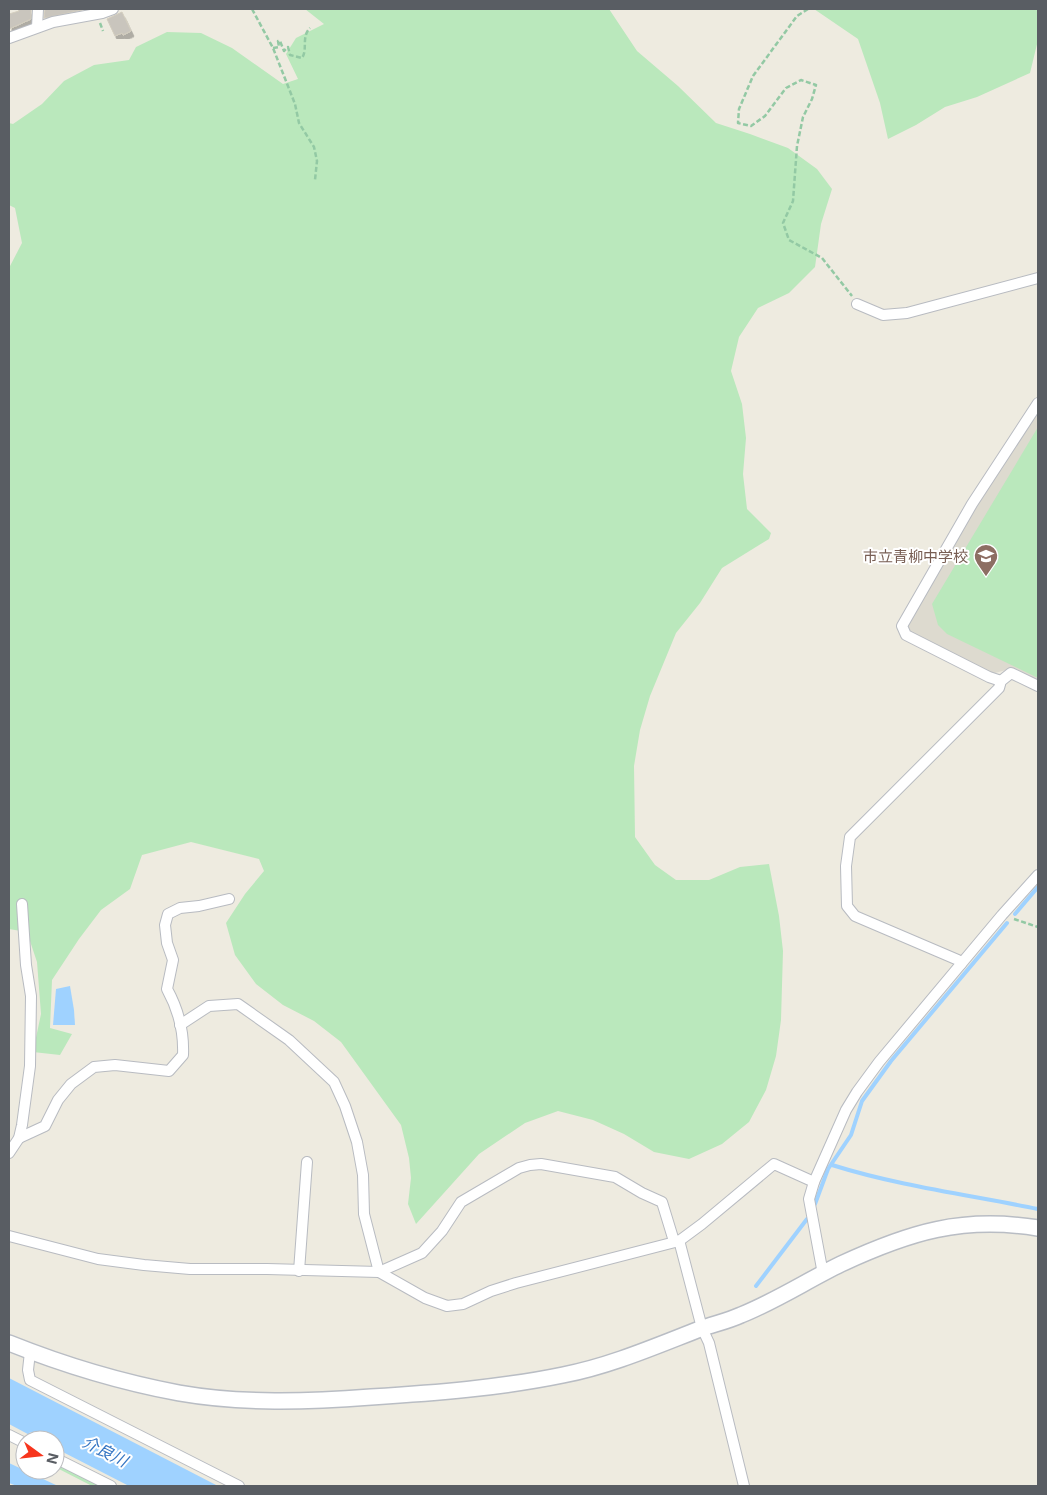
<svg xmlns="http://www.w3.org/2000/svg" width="1047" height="1495" viewBox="0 0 1047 1495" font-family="Inter,'Noto Sans JP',sans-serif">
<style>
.education{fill:#dddacf}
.green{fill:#bae8bc}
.water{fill:#9fd2ff}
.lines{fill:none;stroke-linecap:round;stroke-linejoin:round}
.stream{stroke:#9fd2ff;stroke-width:4}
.building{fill:#c9c5bd;stroke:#d3cdbe;filter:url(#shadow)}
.street-casing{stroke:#b8bbc1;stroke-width:12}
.secondary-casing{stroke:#b9bdc4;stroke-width:18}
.path{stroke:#93c9a4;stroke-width:2.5;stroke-dasharray:5 2.5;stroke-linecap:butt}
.street{stroke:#fff;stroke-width:10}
.secondary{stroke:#fff;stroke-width:15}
.labels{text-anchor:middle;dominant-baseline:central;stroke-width:4;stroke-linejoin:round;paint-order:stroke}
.education-label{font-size:15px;fill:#785e54;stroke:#fff;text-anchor:end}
.water-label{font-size:16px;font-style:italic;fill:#3676c3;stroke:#fff}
</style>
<defs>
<filter id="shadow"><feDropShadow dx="3" dy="5.5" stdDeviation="0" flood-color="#0004"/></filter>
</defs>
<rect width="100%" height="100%" fill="#eeebe0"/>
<!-- education -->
<path class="education" d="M1038 409V683L1010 669 991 674 908 632 906 626 963 528Z"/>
<!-- green -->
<g class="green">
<path d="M305 9H609L637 51 678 86 716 123 750 134 788 148 817 169 832 189 821 224 815 267 789 293 758 308 739 337 731 371 742 404 746 438 743 474 747 509 771 533 769 539 722 568 700 603 676 633 650 696 640 730 634 766 635 837 655 865 676 880H709L740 867 769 864 779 916 783 951 781 1020 776 1056 766 1090 749 1122 722 1144 689 1159 654 1152 624 1134 593 1120 558 1111 525 1123 479 1154 416 1224 408 1204 411 1178 409 1158 401 1125 341 1042 314 1021 283 1005 256 984 235 955 226 923 245 894 264 871 259 859 191 842 142 855 130 889 101 910 79 939 52 980 50 1028 72 1034 60 1055 33 1052 41 1014 37 962 27 932 9 929V268L22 243 15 208 9 205V123L13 124 42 104 64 81 94 65 129 60 136 47 167 32 201 33 232 48 283 84 298 79 286 54 296 38 324 24Z"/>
<path d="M814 9H1038V40L1030 73 977 97 945 107 916 125 888 139 880 103 858 39Z"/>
<path d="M1038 427V678L947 634 938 625 932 604Z"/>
<path d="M55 1460 108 1486H92L55 1467Z"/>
</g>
<!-- water -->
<g class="water">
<path d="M70 986 74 1010 75 1025H53L56 989Z"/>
<path d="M9 1378 218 1486H129L55 1448V1440H39L9 1424Z"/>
<path d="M9 1463 58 1486H17L9 1483Z"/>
</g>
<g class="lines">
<!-- stream -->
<g class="stream">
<path d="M1015 914 1038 887"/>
<path d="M832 1165C899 1186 969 1195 1038 1209"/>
<path d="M815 1204 828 1169 851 1135 862 1101 891 1061 1007 923"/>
<path d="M756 1286 807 1219"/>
</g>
</g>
<!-- building -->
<g class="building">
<path d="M18 9H31V19L9 29V14L19 11Z"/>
<path d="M45 9H81L82 10 44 18Z"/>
<path d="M122 12 131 31 123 35 122 33 115 36 107 19Z"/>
</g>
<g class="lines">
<!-- street casing -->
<g class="street-casing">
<g id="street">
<path d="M37 27 38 9"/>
<path d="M9 38 53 22 102 13 113 9"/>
<path d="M857 304 883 315 907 313 1038 278"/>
<path d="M1001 681 989 677 906 635 902 626 972 504 1038 403"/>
<path d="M961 964 958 960 855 916 847 906 846 866 850 837 999 688 1001 681 1011 673 1038 686"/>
<path d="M180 1025 209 1006 238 1004 289 1040 334 1082 345 1106 357 1142 363 1175 364 1214 379 1272 425 1298 447 1306 463 1304 491 1291 516 1283 679 1241 702 1224 774 1164 814 1182"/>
<path d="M19 1138 45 1126 58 1100 71 1084 94 1067 115 1065 169 1071 183 1055C184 1032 178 1009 167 989L173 960 167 943 165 925 168 914 180 908 199 906 229 899"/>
<path d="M9 1153 19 1138 22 1125 30 1066 31 996 26 965 22 904"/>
<path d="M9 1236 98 1259 144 1265 190 1269H267L379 1272 422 1253 442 1231 461 1202 519 1168 530 1165 541 1164 615 1177 642 1193 662 1202 673 1238 680 1244 702 1328 709 1343 744 1486"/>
<path d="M299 1271 307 1162"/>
<path d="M823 1274 809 1199 814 1182 846 1110 857 1092 879 1062 1002 915 1038 875"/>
<path d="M30 1352 28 1370 30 1380 239 1486"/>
<path d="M9 1435 25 1443"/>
<path d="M55 1458 111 1486"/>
</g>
</g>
<!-- secondary casing -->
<g class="secondary-casing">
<path id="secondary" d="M9 1343C64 1365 120 1382 179 1393 242 1404 307 1402 371 1397 435 1393 500 1388 563 1375 610 1366 656 1346 700 1329 714 1324 728 1321 741 1315 776 1301 808 1280 841 1264 910 1232 962 1216 1038 1228"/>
</g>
<!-- path -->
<g class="path">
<path d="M252 9 273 48 295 104 299 123 314 147 317 161 315 180"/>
<path d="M808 9 797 16 753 76 739 109 738 123 751 126 765 116 786 88 801 80 816 85 812 99 803 117 797 146 793 201 783 223 789 240 822 258 852 296"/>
<path d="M100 23 103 31"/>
<path d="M273 48 279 47 278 41H280L284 51 288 47 290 55 302 58C308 49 301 37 310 28"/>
<path d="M1014 919 1038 927"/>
</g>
<!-- street -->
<use href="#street" class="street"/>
<!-- secondary -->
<use href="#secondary" class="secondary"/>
</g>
<!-- icons -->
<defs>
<g id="school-pin" transform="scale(1.25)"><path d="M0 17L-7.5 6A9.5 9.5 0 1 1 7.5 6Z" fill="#8d6e63" stroke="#fff"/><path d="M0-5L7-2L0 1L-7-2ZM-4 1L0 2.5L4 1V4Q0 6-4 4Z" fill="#fff"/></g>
</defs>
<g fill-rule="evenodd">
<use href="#school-pin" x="986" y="556"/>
</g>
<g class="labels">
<!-- education labels -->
<g class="education-label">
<text x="968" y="556">市立青柳中学校</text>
</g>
<!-- water labels -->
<g class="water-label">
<text transform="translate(105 1451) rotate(27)">介良川</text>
</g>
</g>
<!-- border -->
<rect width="1047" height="1495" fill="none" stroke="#595d63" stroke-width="20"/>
<!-- north arrow -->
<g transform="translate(40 1455) rotate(105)"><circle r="24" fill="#ffffff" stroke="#bdbec1"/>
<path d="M0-4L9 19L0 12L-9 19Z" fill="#f7351d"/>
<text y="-8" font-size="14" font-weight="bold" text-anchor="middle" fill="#595d63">N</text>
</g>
</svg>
